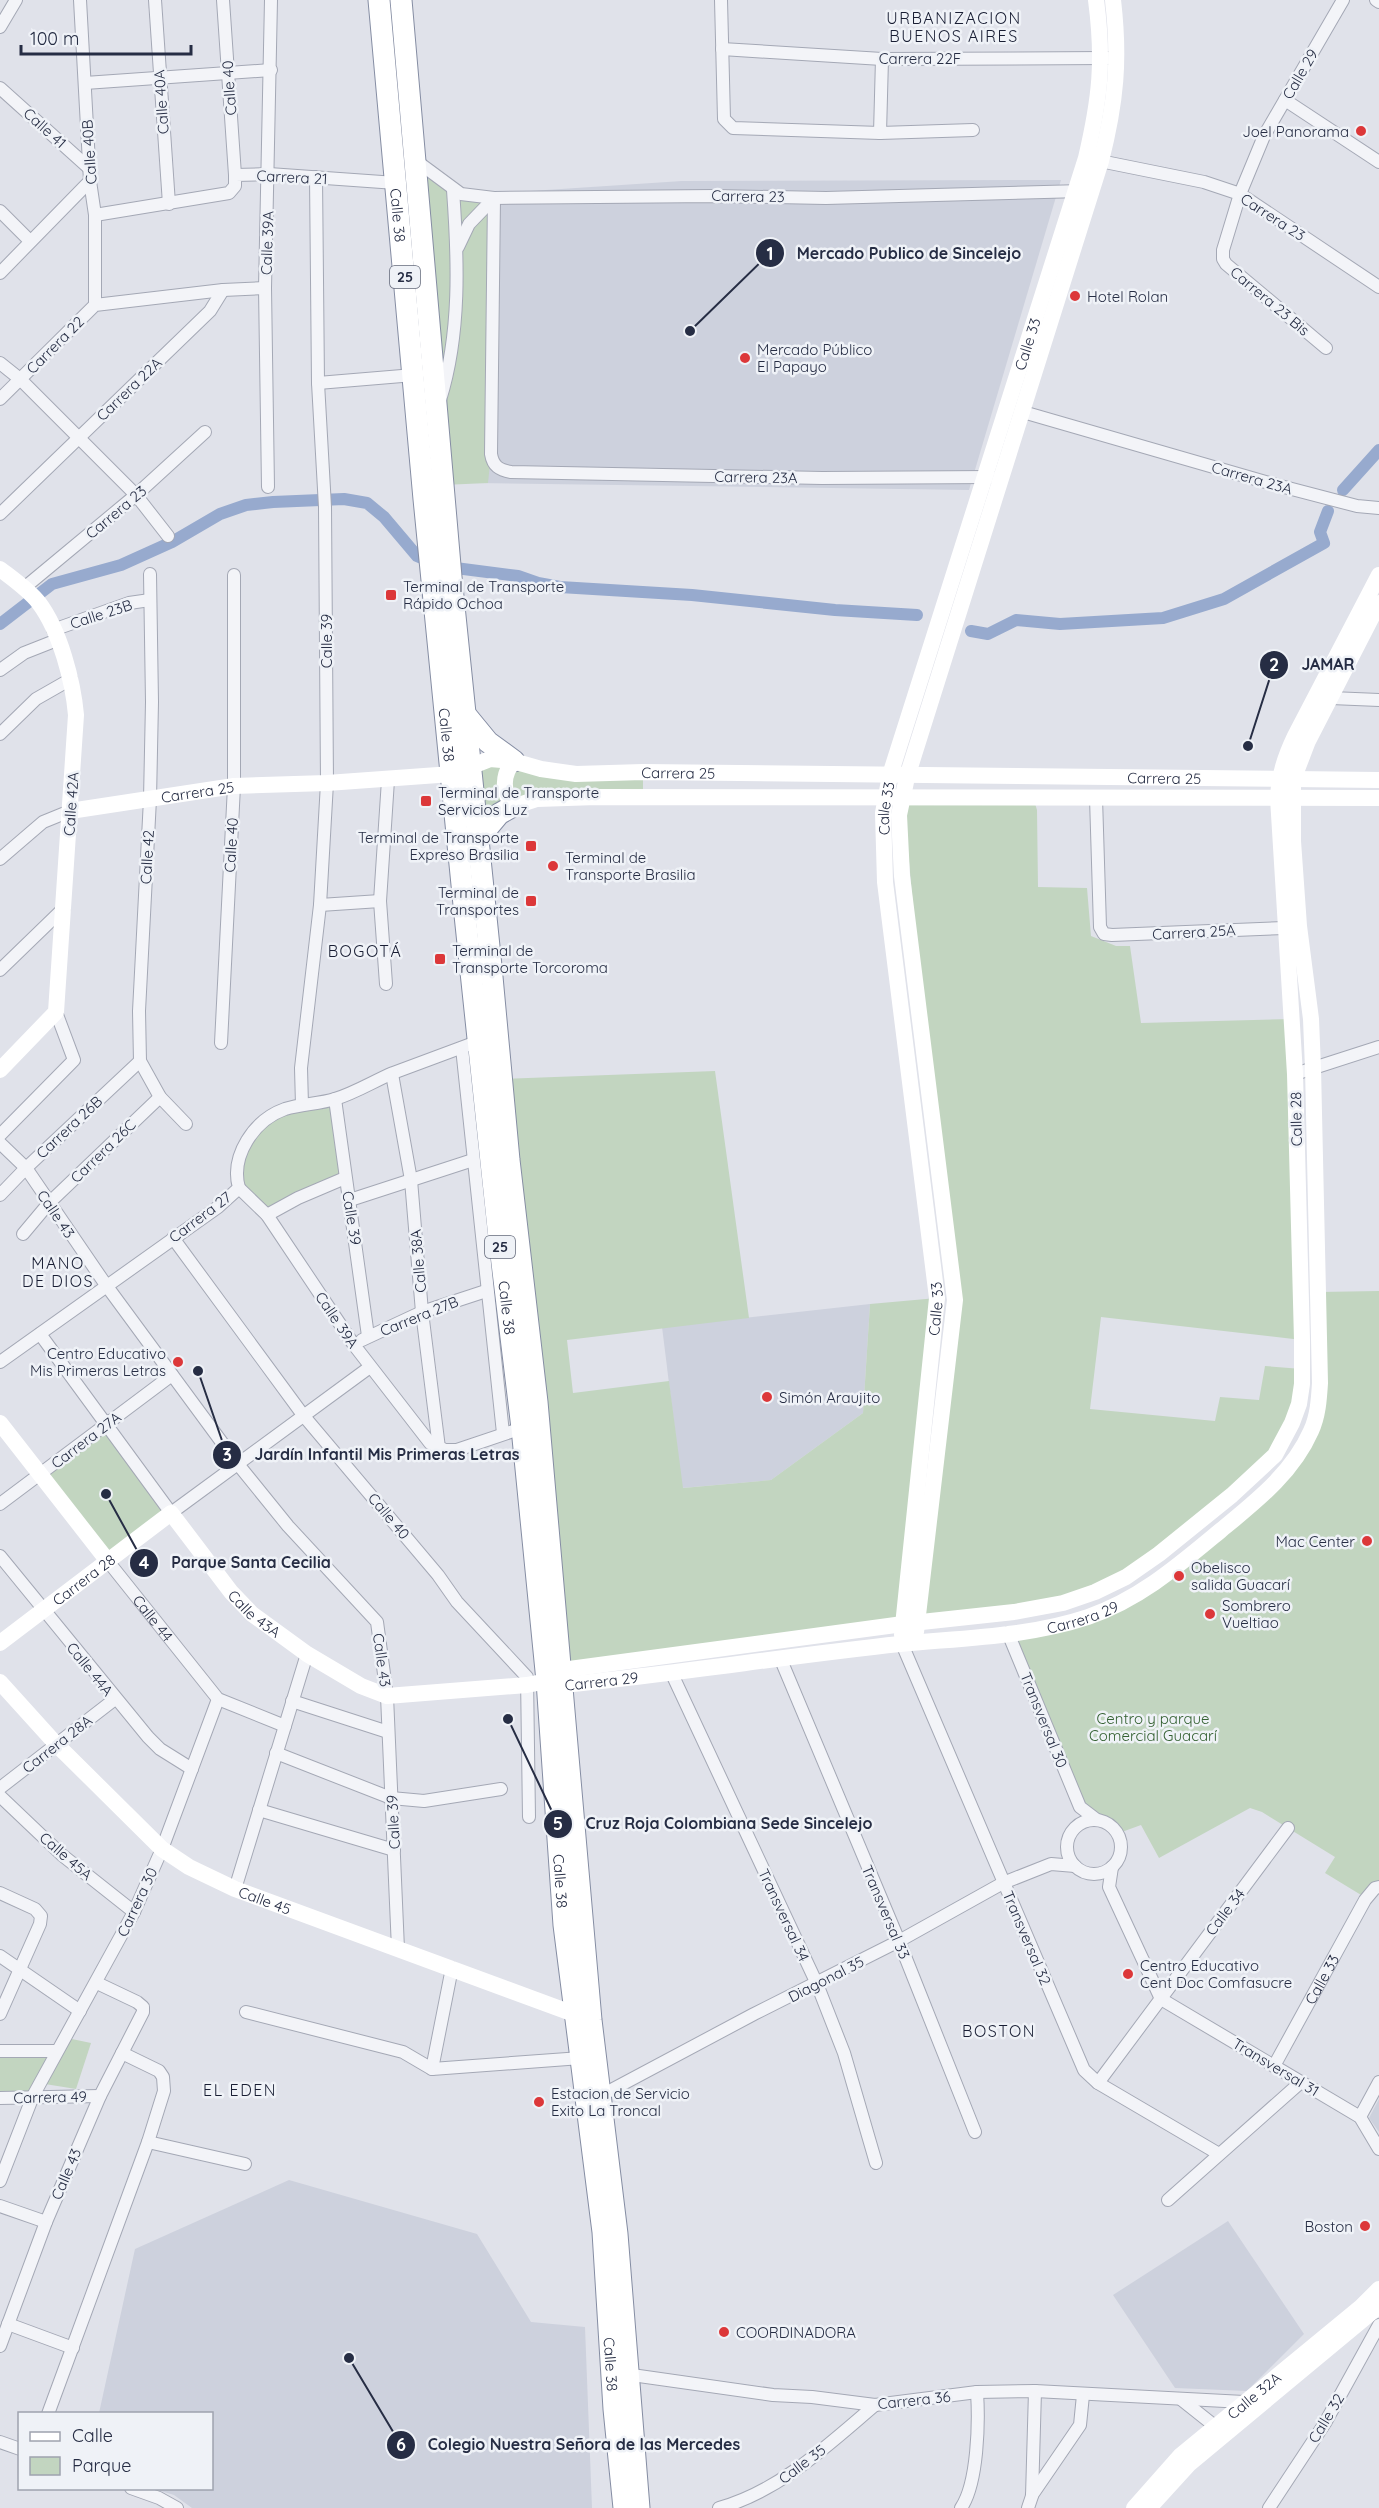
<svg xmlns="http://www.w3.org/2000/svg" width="1379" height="2508" viewBox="0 0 1379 2508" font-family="Quicksand,sans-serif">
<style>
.built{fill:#cdd1dd}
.green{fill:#c2d5c0}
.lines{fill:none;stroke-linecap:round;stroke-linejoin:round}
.canal{stroke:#97aace;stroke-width:12}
.street-casing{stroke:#a4a8b5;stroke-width:14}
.highway-casing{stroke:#858da3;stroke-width:23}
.street{stroke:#f3f4f8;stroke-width:12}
.secondary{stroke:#fff;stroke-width:16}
.highway{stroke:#fff;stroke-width:21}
.poi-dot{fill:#dc3739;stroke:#eff2f7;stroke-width:2}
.labels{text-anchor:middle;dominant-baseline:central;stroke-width:5;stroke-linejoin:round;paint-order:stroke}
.shield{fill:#eff2f7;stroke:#62687a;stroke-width:1.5}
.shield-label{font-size:14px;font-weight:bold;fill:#262d44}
.street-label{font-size:15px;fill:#262d44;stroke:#eff2f7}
.poi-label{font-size:15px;fill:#262d44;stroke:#eff2f7;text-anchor:start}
.park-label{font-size:15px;fill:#346132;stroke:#eff2f7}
.neighbourhood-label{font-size:16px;letter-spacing:1.5px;fill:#191e34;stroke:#eff2f7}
.leader{fill:none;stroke:#262d44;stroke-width:2}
.callout-dot{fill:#262d44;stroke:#eff2f7;stroke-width:2}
.mark-label{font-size:18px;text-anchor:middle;font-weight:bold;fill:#fff}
.callout-label{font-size:16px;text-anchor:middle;font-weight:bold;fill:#262d44;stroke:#eff2f7;stroke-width:5;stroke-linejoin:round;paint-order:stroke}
</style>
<rect width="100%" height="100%" fill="#e0e2ea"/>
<!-- built -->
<g class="built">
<path d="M1061 180 969 490 478 483 485 194 682 181Z"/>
<path d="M870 1304 863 1413 771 1480 682 1488 662 1327Z"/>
<path d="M1379 2099V2132L1369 2118Z"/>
<path d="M289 2180 477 2234 531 2322 585 2327 592 2508H192L174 2495 154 2489 212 2488V2414L99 2413 135 2249Z"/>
<path d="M1228 2221 1304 2334 1247 2391 1175 2388 1113 2295Z"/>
</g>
<!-- green -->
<g class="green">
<path d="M415 160 453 190 494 198 491 454 488 483 443 485Z"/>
<path d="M470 761 643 772V798L475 810Z"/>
<path d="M903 796 1033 797 1037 810 1038 887 1087 888 1091 936 1116 946H1130L1141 1023 1291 1019 1302 1340 1101 1317 1090 1409 1215 1421 1220 1397 1259 1400 1265 1366 1302 1369 1299 1404 1263 1468 1095 1592 917 1623 955 1300 937 1166Z"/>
<path d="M715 1071 749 1318 567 1340 573 1393 669 1381 683 1488 771 1480 863 1413 870 1304 937 1298 903 1624 562 1670 501 1079Z"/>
<path d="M335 1099 345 1178 267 1215 239 1188 237 1163 264 1121Z"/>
<path d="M1379 1291V1887L1366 1898 1325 1873 1335 1857 1262 1812 1250 1808 1159 1858 1141 1825 1119 1833 1108 1824 1080 1807 1008 1633 1111 1607 1254 1503 1312 1430 1319 1292Z"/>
<path d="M107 1426 171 1513 107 1560 40 1475Z"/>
<path d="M67 2038 91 2043 76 2089 45 2084Z"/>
<path d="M0 2051H57L33 2096 0 2098Z"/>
</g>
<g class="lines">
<!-- canal -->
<g class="canal">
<path d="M1343 490 1379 450"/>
<path d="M0 624 52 584 121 565 172 542 220 514 246 505 273 502 344 499 367 503 384 517 417 556 440 566 518 576 538 583 560 587 692 595 835 610 917 615"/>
<path d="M971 631 988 634 1016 620 1060 624 1163 618 1224 599 1324 543 1320 532 1328 511"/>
</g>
<!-- street casing -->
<g class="street-casing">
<g id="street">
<path d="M80 0 90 181 95 215V305"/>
<path d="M155 0 169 204"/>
<path d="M223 0 235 175"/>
<path d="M721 0 724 119 733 128 880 133 973 130"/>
<path d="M1376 0 1379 2"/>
<path d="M0 27 16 0"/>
<path d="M722 49 882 59 1108 58"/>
<path d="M85 83 271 70"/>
<path d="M0 88 89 168"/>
<path d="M1285 100 1379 162"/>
<path d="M880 133 882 59"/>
<path d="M415 160 461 194 494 198 715 196 826 198 1082 191"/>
<path d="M1095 160 1204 182 1240 194 1379 287"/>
<path d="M494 198 491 454C493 466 499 470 511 472L822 478 992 477"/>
<path d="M0 211 30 241"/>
<path d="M95 215 229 193 235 186V175L269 174 396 183"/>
<path d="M458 247 469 224 494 198"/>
<path d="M0 273 90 181"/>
<path d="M1326 348 1226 264 1223 259V250L1240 194 1264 136 1343 0"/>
<path d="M0 363 20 379 136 495 168 536"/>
<path d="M318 383 414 375"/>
<path d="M0 399 95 305 223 290 265 288"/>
<path d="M440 400C461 333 458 259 453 190"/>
<path d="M1023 412 1269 483 1357 506 1379 508"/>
<path d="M268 487 265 288 271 0"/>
<path d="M0 514 210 311 223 290"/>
<path d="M150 574 152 702 150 799 139 1011 140 1061 160 1097 186 1124"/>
<path d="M24 588 136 495 205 432"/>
<path d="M53 630 129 603 150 600"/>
<path d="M0 670 24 653 57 640"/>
<path d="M1331 698 1379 700"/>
<path d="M0 734 36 699 71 679"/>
<path d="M1096 798 1100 927 1104 934 1112 935 1285 928"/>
<path d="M0 859 43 822 70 811"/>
<path d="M320 905 380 901"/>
<path d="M0 970 64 908"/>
<path d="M386 984 380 901 388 780"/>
<path d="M221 1043 234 786V575"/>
<path d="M462 1048 503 1433"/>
<path d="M392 1074 411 1180 422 1312 439 1448"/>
<path d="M1295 1074 1379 1047"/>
<path d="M335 1099 368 1336"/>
<path d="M302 1105 301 1068 320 905 327 783 325 507 318 383 316 177"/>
<path d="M0 1135 74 1060 56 1012"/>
<path d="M0 1143 26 1168 106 1285 237 1463 288 1526 377 1622 387 1696 398 1949"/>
<path d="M239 1188 267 1215 354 1345 430 1443 445 1450H457L522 1428"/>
<path d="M0 1195 26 1168 140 1061"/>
<path d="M350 1200 473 1160"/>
<path d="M267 1215 298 1198 345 1178"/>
<path d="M23 1234 49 1203 160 1097"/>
<path d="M173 1238 303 1415 438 1575 457 1602 527 1677 529 1817"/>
<path d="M40 1334 171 1513 370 1367"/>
<path d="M362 1340 422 1312 486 1291"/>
<path d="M0 1362 218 1207 239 1188C230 1156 254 1120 285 1109 301 1104 319 1104 335 1099 355 1093 374 1081 393 1073 422 1062 450 1052 479 1041"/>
<path d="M0 1504 172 1375"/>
<path d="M0 1556 148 1737 160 1749 192 1769"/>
<path id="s1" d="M107 1560 218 1699 285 1726"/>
<path d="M1008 1633 1080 1807 1097 1820"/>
<path d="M902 1644 1084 2070 1098 2083 1219 2154"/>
<path d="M781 1660 899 1941 975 2132"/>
<path d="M672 1674 817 1984 844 2053 876 2163"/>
<path d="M292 1701 388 1732"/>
<path d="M276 1753 391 1798 424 1801 501 1789"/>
<path d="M0 1788 115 1699"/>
<path d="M0 1796 62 1855 134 1912"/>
<path d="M259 1810 394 1850"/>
<circle cx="1094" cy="1847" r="27"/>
<path d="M1112 1867 1109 1887 1161 1999 1360 2117 1379 2149"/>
<path d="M235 1889 307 1654"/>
<path d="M0 1893 35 1909 41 1916 40 1924 0 2014"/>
<path d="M0 1956 80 2011"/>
<path d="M246 2012 403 2052 432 2069 581 2058"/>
<path d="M0 2051H57"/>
<path id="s2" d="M1274 2066 1365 1900 1375 1888 1379 1887"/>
<path d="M432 2069 452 1968"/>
<path d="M1098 2083 1288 1828"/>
<path d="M602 2095 754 2014 899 1941 1003 1883 1051 1864 1075 1866"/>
<path d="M0 2098 100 2096"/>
<path d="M1360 2117 1379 2082"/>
<path d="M148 2142 245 2164"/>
<path d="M0 2181 33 2096 134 1912 162 1849 218 1699"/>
<path d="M1168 2200 1301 2082"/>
<path d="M0 2206 46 2222"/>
<path d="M8 2324 73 2348"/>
<path d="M0 2346 46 2222 100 2096 143 2012V2007L137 2002 97 1983"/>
<path d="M625 2374 773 2395 812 2397 875 2405 977 2392 1035 2391 1244 2402"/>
<path d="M1182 2400 1221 2431"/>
<path d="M48 2414 148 2142 164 2091 163 2077 159 2071 122 2053"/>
<path d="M0 2442 20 2449"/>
<path d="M131 2488 159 2498 177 2508"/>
<path d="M1032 2495 1080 2425 1083 2395"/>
<path d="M719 2508C780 2491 828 2445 875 2405"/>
<path d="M961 2508C978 2483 979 2422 977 2392"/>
<path d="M1028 2508 1032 2496 1035 2391"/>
<path d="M1269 2508 1325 2423 1379 2325"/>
</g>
</g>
<!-- highway casing -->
<g class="highway-casing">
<g id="highway">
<path id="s9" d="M379 0 424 499 465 915 499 1238 522 1428 547 1681 564 1925 603 2232 614 2409 624 2508"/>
<path d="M401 0 451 577 491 966 509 1160 537 1402 591 2020 617 2234 639 2508"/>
<path d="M465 714 488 742 514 761"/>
<path d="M478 839 499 814 513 806"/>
</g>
</g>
<!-- street -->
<use href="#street" class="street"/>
<!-- secondary -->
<g class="secondary">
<path d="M0 569C13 579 29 590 39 603 60 631 73 681 76 715L56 1012 0 1070"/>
<path d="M513 806C502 792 502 774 514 761"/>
<path d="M503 810 537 799 597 797 1379 798"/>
<path id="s3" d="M70 811 234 786 327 783 452 774 490 759 513 761 541 769 576 774 643 772 1379 780"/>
<path d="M0 1423 107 1560"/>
<path d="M916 1632 955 1300 902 876 899 815 907 777 1101 161C1116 102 1120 60 1113 0"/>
<path id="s4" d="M902 1635 937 1298 885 882 883 813 890 775 1086 158C1100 98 1104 61 1096 0"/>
<path id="s5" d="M0 1643 171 1513 231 1592 252 1614 307 1654 361 1686 387 1696 527 1685 547 1681 562 1670 903 1624 1014 1612 1063 1603 1095 1592 1126 1577 1159 1554 1232 1495 1275 1455 1292 1423 1299 1404 1302 1384V1340L1295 1074 1278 798C1279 775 1285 757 1295 736L1379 575"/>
<path id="s6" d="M0 1682 56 1744 162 1849 189 1867 235 1889 585 2018"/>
<path id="s7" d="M551 1682 562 1685C675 1674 787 1656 900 1644 962 1638 1028 1637 1088 1617 1140 1599 1179 1565 1220 1531 1255 1502 1292 1474 1311 1431 1318 1416 1319 1399 1320 1383L1313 1068 1311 1019 1299 926 1293 841V780L1308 741 1379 603"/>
<path id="s8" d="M1134 2508 1180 2456 1361 2307 1379 2289"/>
<path d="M1149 2508 1189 2464 1379 2306"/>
</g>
<!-- highway -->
<use href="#highway" class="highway"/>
</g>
<!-- markers -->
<g class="poi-dot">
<circle cx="1361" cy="131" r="6"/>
<circle cx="1075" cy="296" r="6"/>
<circle cx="745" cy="358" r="6"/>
<rect x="385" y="589" width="12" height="12" rx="3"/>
<rect x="420" y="795" width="12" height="12" rx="3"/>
<rect x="525" y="840" width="12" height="12" rx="3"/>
<circle cx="553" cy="866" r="6"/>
<rect x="525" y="895" width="12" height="12" rx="3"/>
<rect x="434" y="953" width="12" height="12" rx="3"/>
<circle cx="178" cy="1362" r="6"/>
<circle cx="767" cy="1397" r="6"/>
<circle cx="1367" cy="1541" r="6"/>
<circle cx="1179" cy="1576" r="6"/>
<circle cx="1210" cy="1614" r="6"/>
<circle cx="1128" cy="1974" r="6"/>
<circle cx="539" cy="2102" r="6"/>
<circle cx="1365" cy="2226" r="6"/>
<circle cx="724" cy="2332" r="6"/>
</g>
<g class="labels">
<!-- shield labels -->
<g class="shield">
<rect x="390" y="266" width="30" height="22" rx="4.5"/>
<rect x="485" y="1236" width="30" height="22" rx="4.5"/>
</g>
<g class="shield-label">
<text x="405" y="277">25</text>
<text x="500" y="1247">25</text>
</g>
<!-- street labels -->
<g class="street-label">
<text x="920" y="58">Carrera 22F</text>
<text transform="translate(1300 74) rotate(-60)">Calle 29</text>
<text transform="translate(229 88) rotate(-94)">Calle 40</text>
<text transform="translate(161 102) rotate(-94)">Calle 40A</text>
<text transform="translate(45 128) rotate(42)">Calle 41</text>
<text transform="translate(89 152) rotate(-94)">Calle 40B</text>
<text transform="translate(292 177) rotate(3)">Carrera 21</text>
<text transform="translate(748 196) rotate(1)">Carrera 23</text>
<text stroke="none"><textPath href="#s9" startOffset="216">Calle 38</textPath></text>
<text transform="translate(1273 217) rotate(33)">Carrera 23</text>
<text transform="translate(267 243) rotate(-88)">Calle 39A</text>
<text transform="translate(1270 301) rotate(40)">Carrera 23 Bis</text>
<text stroke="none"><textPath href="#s4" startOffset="1318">Calle 33</textPath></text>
<text transform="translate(55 345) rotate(-45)">Carrera 22</text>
<text transform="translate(129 389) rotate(-44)">Carrera 22A</text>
<text transform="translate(756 477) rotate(1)">Carrera 23A</text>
<text transform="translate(1252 478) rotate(16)">Carrera 23A</text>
<text transform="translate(116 512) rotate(-40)">Carrera 23</text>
<text transform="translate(101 614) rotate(-18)">Calle 23B</text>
<text transform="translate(326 641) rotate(-90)">Calle 39</text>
<text stroke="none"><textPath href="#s9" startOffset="738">Calle 38</textPath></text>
<text stroke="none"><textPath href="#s3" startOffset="615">Carrera 25</textPath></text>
<text stroke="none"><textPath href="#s3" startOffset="1101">Carrera 25</textPath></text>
<text stroke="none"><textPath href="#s3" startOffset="129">Carrera 25</textPath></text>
<text transform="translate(71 804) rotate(-86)">Calle 42A</text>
<text stroke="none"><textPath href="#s4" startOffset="832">Calle 33</textPath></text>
<text transform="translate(231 845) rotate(-87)">Calle 40</text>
<text transform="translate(147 857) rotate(-87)">Calle 42</text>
<text transform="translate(1194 932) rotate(-3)">Carrera 25A</text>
<text transform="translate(1296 1119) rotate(-91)">Calle 28</text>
<text transform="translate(69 1127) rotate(-43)">Carrera 26B</text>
<text transform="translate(103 1151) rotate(-44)">Carrera 26C</text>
<text transform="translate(56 1214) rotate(56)">Calle 43</text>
<text transform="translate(200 1217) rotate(-37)">Carrera 27</text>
<text transform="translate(352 1218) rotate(81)">Calle 39</text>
<text transform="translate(418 1261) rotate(-95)">Calle 38A</text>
<text stroke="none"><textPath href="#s9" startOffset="1314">Calle 38</textPath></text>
<text stroke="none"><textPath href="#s4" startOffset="328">Calle 33</textPath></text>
<text transform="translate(419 1316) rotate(-22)">Carrera 27B</text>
<text transform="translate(337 1320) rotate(56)">Calle 39A</text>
<text transform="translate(86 1440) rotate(-37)">Carrera 27A</text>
<text transform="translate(389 1516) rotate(50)">Calle 40</text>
<text stroke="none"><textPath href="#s5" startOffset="105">Carrera 28</textPath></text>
<text stroke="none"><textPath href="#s5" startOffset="346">Calle 43A</textPath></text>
<text stroke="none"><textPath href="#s7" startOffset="537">Carrera 29</textPath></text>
<text stroke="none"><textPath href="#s1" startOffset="74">Calle 44</textPath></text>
<text transform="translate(382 1660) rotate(82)">Calle 43</text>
<text transform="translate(90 1669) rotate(51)">Calle 44A</text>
<text stroke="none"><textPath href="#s7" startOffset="51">Carrera 29</textPath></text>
<text transform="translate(1044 1720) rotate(68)">Transversal 30</text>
<text transform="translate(57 1744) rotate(-38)">Carrera 28A</text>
<text transform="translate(393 1822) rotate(-93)">Calle 39</text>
<text transform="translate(66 1856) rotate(41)">Calle 45A</text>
<text stroke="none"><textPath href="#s9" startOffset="1890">Calle 38</textPath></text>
<text stroke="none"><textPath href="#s6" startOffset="348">Calle 45</textPath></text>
<text transform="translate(137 1902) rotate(-65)">Carrera 30</text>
<text transform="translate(886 1912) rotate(67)">Transversal 33</text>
<text transform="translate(1225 1912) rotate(-53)">Calle 34</text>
<text transform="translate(784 1915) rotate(65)">Transversal 34</text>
<text transform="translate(1027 1938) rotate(67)">Transversal 32</text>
<text transform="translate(826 1979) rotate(-27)">Diagonal 35</text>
<text stroke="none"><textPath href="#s2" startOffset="99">Calle 33</textPath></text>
<text transform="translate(1276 2067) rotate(31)">Transversal 31</text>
<text transform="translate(50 2097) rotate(-1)">Carrera 49</text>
<text transform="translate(66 2174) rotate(-67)">Calle 43</text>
<text stroke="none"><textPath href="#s9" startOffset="2376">Calle 38</textPath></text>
<text stroke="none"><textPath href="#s8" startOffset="165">Calle 32A</textPath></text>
<text transform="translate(914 2400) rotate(-6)">Carrera 36</text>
<text transform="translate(1326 2418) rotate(-59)">Calle 32</text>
<text transform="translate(802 2464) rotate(-37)">Calle 35</text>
</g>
<!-- poi labels -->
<g class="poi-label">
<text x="1349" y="131" text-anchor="end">Joel Panorama</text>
<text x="1087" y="296">Hotel Rolan</text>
<text x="757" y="349">Mercado Público<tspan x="757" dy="17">El Papayo</tspan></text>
<text x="403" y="586">Terminal de Transporte<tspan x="403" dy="17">Rápido Ochoa</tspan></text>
<text x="438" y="792">Terminal de Transporte<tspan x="438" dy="17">Servicios Luz</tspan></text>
<text x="519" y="837" text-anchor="end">Terminal de Transporte<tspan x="519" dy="17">Expreso Brasilia</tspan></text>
<text x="565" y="857">Terminal de<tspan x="565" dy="17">Transporte Brasilia</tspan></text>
<text x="519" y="892" text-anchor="end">Terminal de<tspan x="519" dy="17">Transportes</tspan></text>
<text x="452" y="950">Terminal de<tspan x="452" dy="17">Transporte Torcoroma</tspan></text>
<text x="166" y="1353" text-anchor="end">Centro Educativo<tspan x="166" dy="17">Mis Primeras Letras</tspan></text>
<text x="779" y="1397">Simón Araujito</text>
<text x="1355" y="1541" text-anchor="end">Mac Center</text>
<text x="1191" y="1567">Obelisco<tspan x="1191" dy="17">salida Guacarí</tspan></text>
<text x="1222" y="1605">Sombrero<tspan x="1222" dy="17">Vueltiao</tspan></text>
<text x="1140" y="1965">Centro Educativo<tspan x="1140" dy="17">Cent Doc Comfasucre</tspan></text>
<text x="551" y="2093">Estacion de Servicio<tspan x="551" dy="17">Exito La Troncal</tspan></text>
<text x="1353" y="2226" text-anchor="end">Boston</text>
<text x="736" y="2332">COORDINADORA</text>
</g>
<!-- park labels -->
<g class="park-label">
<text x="1153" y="1718">Centro y parque<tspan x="1153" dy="17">Comercial Guacarí</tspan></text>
</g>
<!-- neighbourhood labels -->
<g class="neighbourhood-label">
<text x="954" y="18">URBANIZACION<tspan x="954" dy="18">BUENOS AIRES</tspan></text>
<text x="365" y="951">BOGOTÁ</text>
<text x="58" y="1263">MANO<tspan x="58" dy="18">DE DIOS</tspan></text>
<text x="999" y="2031">BOSTON</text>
<text x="240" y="2090">EL EDEN</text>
</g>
</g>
<!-- callouts -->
<path class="leader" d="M690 331L770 253M1248 746L1274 665M198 1371L227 1455M106 1494L144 1563M508 1719L558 1824M349 2358L401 2445"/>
<g class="callout-dot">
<circle cx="690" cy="331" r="6"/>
<circle cx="1248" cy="746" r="6"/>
<circle cx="198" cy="1371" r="6"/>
<circle cx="106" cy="1494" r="6"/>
<circle cx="508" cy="1719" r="6"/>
<circle cx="349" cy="2358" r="6"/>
<circle cx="770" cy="253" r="15"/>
<circle cx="1274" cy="665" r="15"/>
<circle cx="227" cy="1455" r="15"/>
<circle cx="144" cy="1563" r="15"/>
<circle cx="558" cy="1824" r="15"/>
<circle cx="401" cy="2445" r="15"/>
</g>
<g class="mark-label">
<text x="770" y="260">1</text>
<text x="1274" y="671">2</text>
<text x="227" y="1461">3</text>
<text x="144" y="1569">4</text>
<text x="558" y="1830">5</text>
<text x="401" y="2451">6</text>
</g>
<g class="callout-label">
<text x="909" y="259">Mercado Publico de Sincelejo</text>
<text x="1328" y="670">JAMAR</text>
<text x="387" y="1460">Jardín Infantil Mis Primeras Letras</text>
<text x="251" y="1568">Parque Santa Cecilia</text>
<text x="729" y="1829">Cruz Roja Colombiana Sede Sincelejo</text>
<text x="584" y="2450">Colegio Nuestra Señora de las Mercedes</text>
</g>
<!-- legend -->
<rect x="18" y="2412" width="195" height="78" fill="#eff2f7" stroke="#9fa3af" stroke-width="1.5"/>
<rect x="30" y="2432" width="30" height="9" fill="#ffffff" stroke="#9fa3af" stroke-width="1.5"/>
<text x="72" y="2442" font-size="18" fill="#262d44">Calle</text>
<rect x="30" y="2457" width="30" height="18" fill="#c2d5c0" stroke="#9fa3af" stroke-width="1.5"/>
<text x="72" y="2472" font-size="18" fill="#262d44">Parque</text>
<!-- scale -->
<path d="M21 45v9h170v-9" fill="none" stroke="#262d44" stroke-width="3"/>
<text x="30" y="45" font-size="18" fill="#262d44" stroke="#eff2f7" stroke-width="4.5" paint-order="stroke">100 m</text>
</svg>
